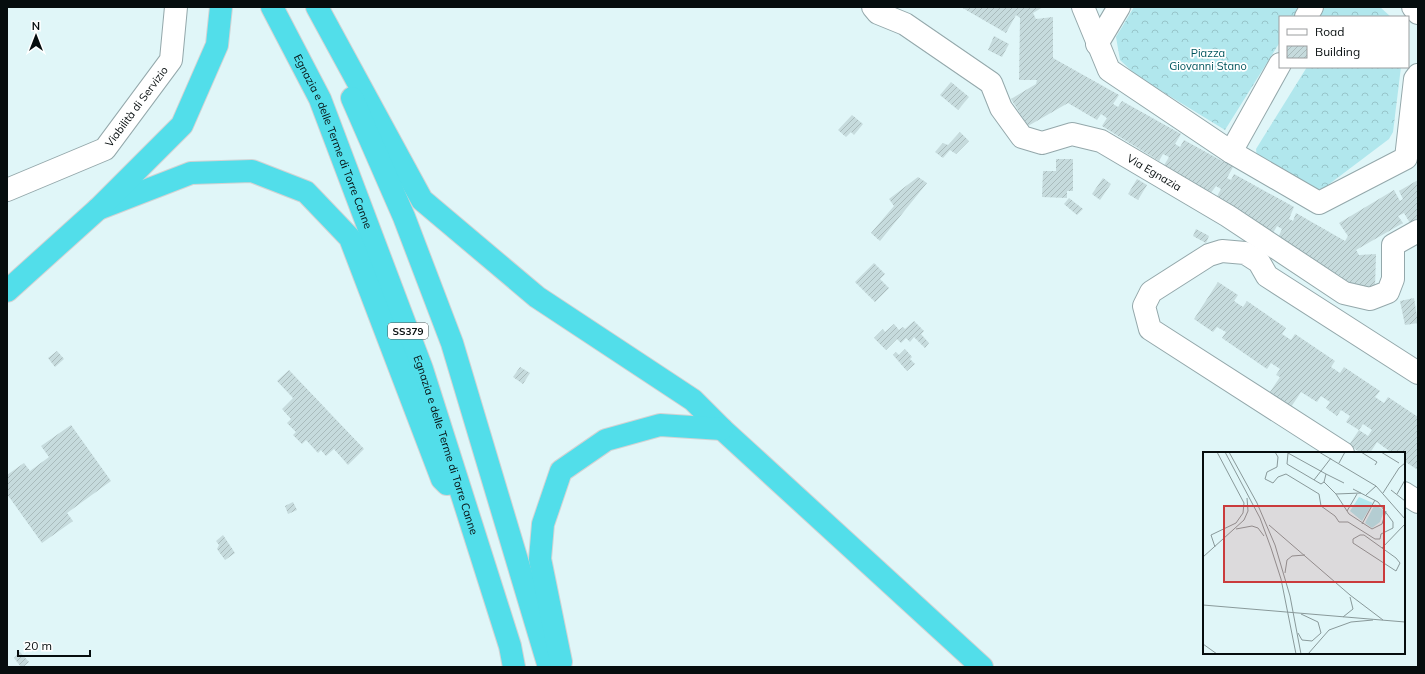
<svg xmlns="http://www.w3.org/2000/svg" width="1425" height="674" viewBox="0 0 1425 674" font-family="Mulish,sans-serif">
<style>
.forest{fill:url(#forest-crowns)}
.building{fill:url(#building-hatch)}
.lines{fill:none;stroke-linecap:round;stroke-linejoin:round}
.minor-casing{stroke:#94a8ab;stroke-width:24}
.trunk-casing{stroke:#d2d3d4;stroke-width:24}
.minor{stroke:#fff;stroke-width:22}
.trunk{stroke:#52deea;stroke-width:22}
.labels{text-anchor:middle;dominant-baseline:central;stroke-width:3.5;stroke-linejoin:round;paint-order:stroke}
.shield{fill:#fff;stroke:#515656;stroke-width:1}
.shield-label{font-size:10px;font-weight:bold;fill:#060d0e}
.park-label{font-size:11px;fill:#00555d;stroke:#fff}
.street-label{font-size:11px;fill:#060d0e;stroke:#fff}
.inset-road{fill:none;stroke:#89999a;stroke-width:1}
.view{fill:#ca3b3c;fill-opacity:0.15;stroke:#ca3b3c;stroke-width:2}
.inset-edge{fill:none;stroke:#060d0e;stroke-width:2}
</style>
<defs>
<pattern id="forest-crowns" width="20" height="18" patternUnits="userSpaceOnUse"><rect width="20" height="18" fill="#b1e7ed"/><path d="M2 6a3 3 0 1 1 6 0M12 15a3 3 0 1 1 6 0" fill="none" stroke="#97c5ca"/></pattern>
<pattern id="building-hatch" width="6" height="6" patternUnits="userSpaceOnUse"><rect width="6" height="6" fill="#c6dbdd"/><path d="M-1 1l2-2M0 6l6-6M5 7l2-2" fill="none" stroke="#a9bbbc"/></pattern>
</defs>
<rect width="100%" height="100%" fill="#e0f6f8"/>
<!-- forest -->
<g class="forest">
<path d="M1134 7H1302L1296 17H1280V42L1225 130 1137 76 1120 60 1116 37Z"/>
<path d="M1325 7H1380L1391 17H1318Z"/>
<path d="M1307 67H1401L1393 132 1389 139 1324 188 1315 190 1257 158 1256 149Z"/>
</g>
<!-- building -->
<g class="building">
<path d="M961 7H1043L1033 13 1036 19 1053 17V58L1119 95 1113 104 1118 107 1122 101 1181 134 1175 144 1180 147 1184 140 1233 167 1227 178 1231 180 1234 174 1294 207 1289 219 1293 221 1296 213 1345 241 1348 236 1339 223 1394 190 1400 201 1403 199 1399 191 1418 180V218L1410 223 1404 213 1398 216 1403 223 1356 250 1359 255 1376 254 1375 287 1342 286V277L1277 240 1282 229 1277 226 1273 233 1215 200 1221 189 1216 186 1210 194 1163 167 1169 157 1163 154 1159 161 1102 126 1107 118 1101 114 1097 120 1068 103 1028 126 1011 99 1036 84 1037 80H1019L1020 18 1016 15 1006 33Z"/>
<path d="M994 36 1009 44 1002 57 988 50Z"/>
<path d="M951 82 969 97 958 110 940 95Z"/>
<path d="M852 115 863 124 854 135 851 132 846 137 838 130Z"/>
<path d="M960 132 969 141 956 154 950 150 943 158 935 152 943 143 948 145Z"/>
<path d="M1056 159H1073V191H1067V198L1042 197 1043 171H1056Z"/>
<path d="M918 177 927 183 880 241 871 233 894 206 889 199Z"/>
<path d="M1103 178 1111 184 1100 200 1092 194Z"/>
<path d="M1137 179 1147 185 1138 200 1128 194Z"/>
<path d="M1069 198 1083 209 1077 215 1064 204Z"/>
<path d="M1196 229 1209 236 1206 243 1193 236Z"/>
<path d="M874 263 885 274 880 279 889 288 875 302 855 282Z"/>
<path d="M1218 282 1238 295 1234 301 1243 307 1247 301 1286 328 1282 334 1291 340 1295 334 1335 361 1331 367 1340 373 1344 367 1380 391 1375 397 1384 403 1388 397 1418 417V470L1404 461V453H1392L1377 442 1370 453H1361L1349 445 1359 430 1368 436 1372 430 1363 424 1359 430 1346 422 1350 416 1341 410 1337 416 1326 408 1330 402 1321 396 1317 402 1301 392 1291 407 1270 392 1280 377 1276 375 1280 369 1271 363 1267 369 1222 338 1226 332 1217 327 1213 332 1194 319Z"/>
<path d="M1414 298 1418 323 1405 325 1400 301Z"/>
<path d="M914 321 924 331 921 334 929 343 925 348 914 337 910 342 906 338 901 343 897 339 886 350 874 338 883 329 885 332 894 324 899 330 903 327 905 329Z"/>
<path d="M905 349 912 357 910 359 915 364 907 371 893 355 896 352 899 355Z"/>
<path d="M57 351 64 359 55 367 48 358Z"/>
<path d="M520 367 530 373 523 384 513 377Z"/>
<path d="M289 370 364 449 348 465 334 449 326 456 321 450 318 453 306 440 302 444 293 435 296 432 287 423 291 419 282 409 293 398 277 381Z"/>
<path d="M71 425 111 481 67 513 73 521 42 543 7 494V475L24 463 30 471 49 457 41 446Z"/>
<path d="M293 502 297 510 288 514 285 506Z"/>
<path d="M223 535 235 553 225 560 217 549 219 545 216 541Z"/>
<path d="M20 652 29 662 23 667H21L14 658Z"/>
</g>
<g class="lines">
<!-- minor casing -->
<g class="minor-casing">
<g id="minor">
<path id="s1" d="M873 7 878 13 905 24 991 83 1001 108 1022 137 1042 143 1072 134 1101 141 1228 216 1344 293 1370 299 1388 292 1393 279V245L1418 231"/>
<path d="M1083 7 1109 70 1231 152 1319 203 1406 158 1415 79 1418 75"/>
<path d="M1413 7 1418 13"/>
<path d="M1306 17 1312 7"/>
<path d="M1097 44 1119 7"/>
<path d="M1231 152 1280 64"/>
<path id="s2" d="M7 190 105 149 171 60 176 7"/>
<path d="M1343 453 1150 329 1144 306 1151 292 1209 255 1222 251 1245 253 1259 262 1267 276 1418 373"/>
<path d="M1404 493 1418 502"/>
</g>
</g>
<!-- trunk casing -->
<g class="trunk-casing">
<g id="trunk">
<path id="s3" d="M272 7 320 99 422 369 510 646 514 667"/>
<path d="M317 7 422 200 537 297 693 400 722 429 982 667"/>
<path d="M352 98 404 217 452 343 549 667"/>
<path d="M98 209 191 173 252 171 306 192 350 238 442 479 447 484"/>
<path d="M7 291 98 209 182 125 217 45 221 7"/>
<path d="M561 662 540 559 543 524 561 471 606 440 660 425 722 429"/>
</g>
</g>
<!-- minor -->
<use href="#minor" class="minor"/>
<!-- trunk -->
<use href="#trunk" class="trunk"/>
</g>
<g class="labels">
<!-- shield labels -->
<rect class="shield" x="388" y="323" width="40" height="16" rx="3"/>
<g class="shield-label">
<text x="408" y="331">SS379</text>
</g>
<!-- park labels -->
<g class="park-label">
<text x="1208" y="53">Piazza<tspan x="1208" dy="13">Giovanni Stano</tspan></text>
</g>
<!-- street labels -->
<g class="street-label">
<text stroke="none"><textPath href="#s2" startOffset="159">Viabilità di Servizio</textPath></text>
<text stroke="none"><textPath href="#s3" startOffset="148">Egnazia e delle Terme di Torre Canne</textPath></text>
<text stroke="none"><textPath href="#s1" startOffset="348">Via Egnazia</textPath></text>
<text stroke="none"><textPath href="#s3" startOffset="472">Egnazia e delle Terme di Torre Canne</textPath></text>
</g>
</g>
<!-- overview -->
<g transform="translate(1203 452)">
<rect width="202" height="202" fill="#e0f6f8"/>
<path d="M156 45 170 51 159 69 147 59ZM172 52 181 59 177 70 169 76 162 71Z" fill="#b1e7ed"/>
<path class="inset-road" d="M22 0 57 66 68 96 78 127 93 202M26 0 54 51 72 93 87 144 98 202M72 0 75 5 74 15 64 20 62 27 70 31 75 25 83 22 116 42 118 54 132 64 136 70H145L172 87H177L178 82 190 76V70L175 50 150 37M116 0 173 34 202 67M158 0 174 10 172 13M178 0 196 11M85 1 123 22 121 30 118 32 84 12ZM136 11 142 0M123 22 141 31M111 28 128 6M121 30 133 42 158 41M188 38 202 49M180 41 196 16 202 11M133 42 146 62 169 77 179 72 183 59M194 42 202 28M163 43 173 34M144 59 154 42M159 72 172 48M66 73 147 143 180 168M33 77 49 74 55 76 61 84M157 83H161L193 106 197 111 193 119 150 91V87ZM12 95 8 83 33 71 40 61 41 51 14 0M179 96 202 72M0 105 41 68 45 59 44 46M82 121 84 108 89 104 102 103M0 153 202 170M140 165 150 157 147 145M95 181 99 188 109 189 118 181 115 170 98 162M0 192 14 202M105 202 126 178 148 170 170 168"/>
<path class="view" d="M21 54H181V130H21Z"/>
<rect width="202" height="202" class="inset-edge"/>
</g>
<!-- border -->
<rect width="1425" height="674" fill="none" stroke="#060d0e" stroke-width="16"/>
<!-- legend -->
<rect x="1279" y="16" width="130" height="52" fill="#ffffff" stroke="#9b9e9f"/>
<rect x="1287" y="29" width="20" height="6" fill="#ffffff" stroke="#9b9e9f"/>
<text x="1315" y="36" font-size="12" fill="#060d0e">Road</text>
<rect x="1287" y="46" width="20" height="12" fill="url(#building-hatch)" stroke="#9b9e9f"/>
<text x="1315" y="56" font-size="12" fill="#060d0e">Building</text>
<!-- north arrow -->
<g transform="translate(36 36)" stroke="#ffffff" stroke-width="3" paint-order="stroke">
<path d="M0-3L7 15L0 10L-7 15Z" fill="#060d0e"/>
<text y="-6" font-size="11" font-weight="bold" text-anchor="middle" fill="#060d0e">N</text>
</g>
<!-- scale -->
<path d="M18 650v6h72v-6" fill="none" stroke="#060d0e" stroke-width="2"/>
<text x="24" y="650" font-size="12" fill="#060d0e" stroke="#ffffff" stroke-width="3" paint-order="stroke">20 m</text>
</svg>
